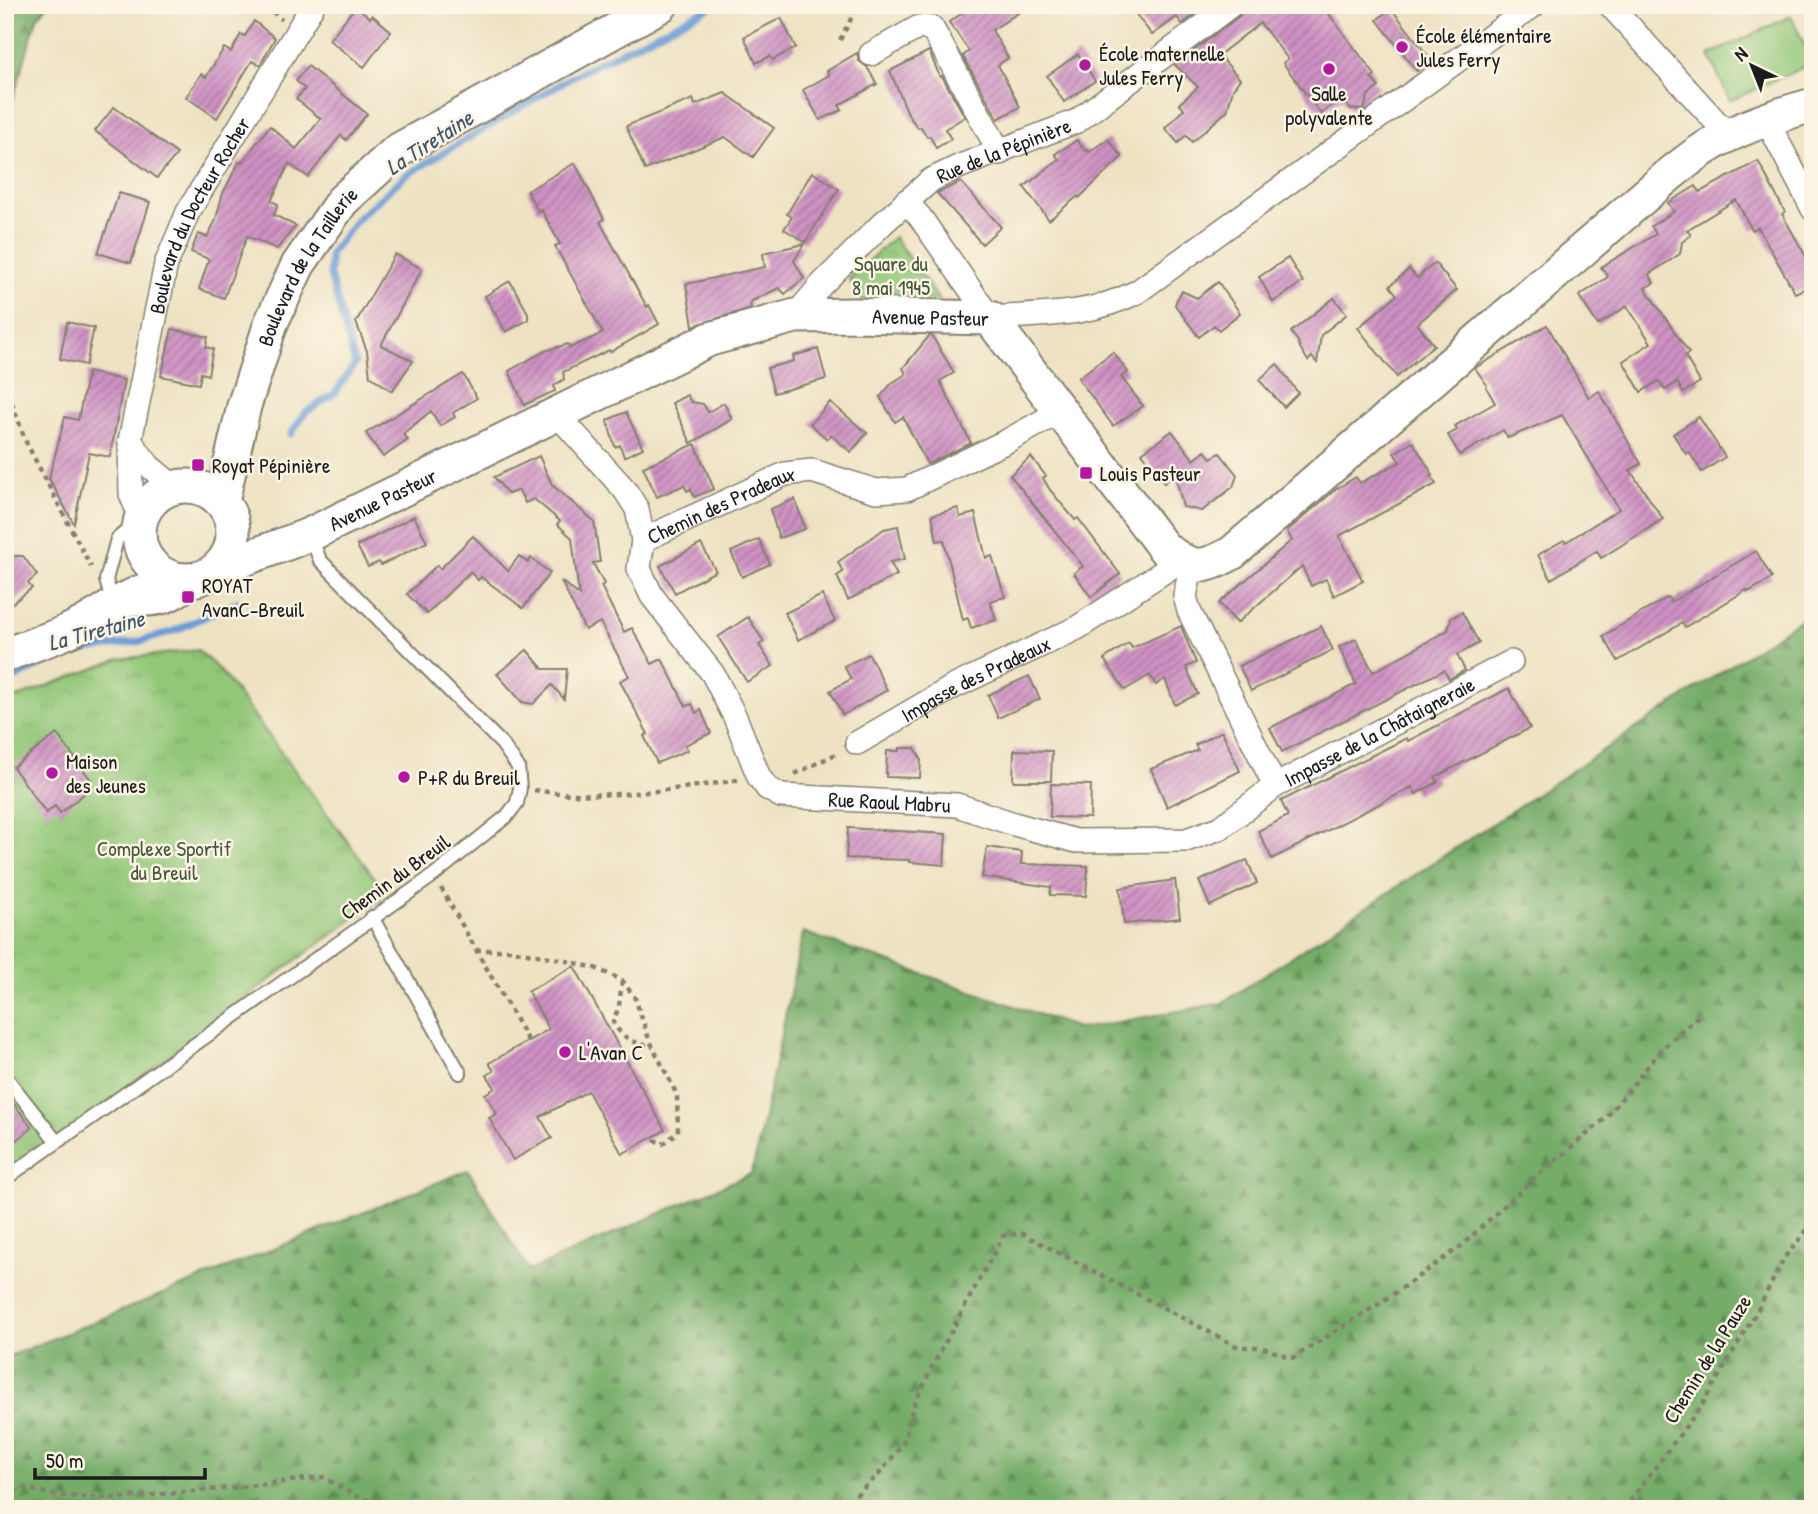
<svg xmlns="http://www.w3.org/2000/svg" width="1818" height="1514" viewBox="0 0 1818 1514" font-family="'Patrick Hand',sans-serif">
<style>
.green{fill:#92c778;stroke:#57724a;stroke-width:2}
.forest{fill:url(#forest-firs);stroke:#486442;stroke-width:2}
.park{fill:url(#park-tufts);stroke:#57724a;stroke-width:2}
.lines{fill:none;stroke-linecap:round;stroke-linejoin:round}
.stream{stroke:#6c9cd6;stroke-width:7}
.building{fill:url(#building-hatch)}
.lane-casing{stroke:#857f6f;stroke-width:16}
.street-casing{stroke:#857f6f;stroke-width:26}
.secondary-casing{stroke:#857f6f;stroke-width:37}
.path{stroke:#857f6f;stroke-width:4.5;stroke-dasharray:5 5;stroke-linecap:butt}
.lane{stroke:#fff;stroke-width:12}
.street{stroke:#fff;stroke-width:23}
.secondary{stroke:#fff;stroke-width:33}
.poi-dot{fill:#b5179e;stroke:#fcf5e5;stroke-width:2.5}
.labels{text-anchor:middle;dominant-baseline:central;stroke-width:5;stroke-linejoin:round;paint-order:stroke}
.poi-label{font-size:21px;fill:#1c1c1c;stroke:#fcf5e5;text-anchor:start}
.street-label{font-size:21px;fill:#1c1c1c;stroke:#fcf5e5}
.park-label{font-size:21px;fill:#45583c;stroke:#fcf5e5}
.water-label{font-size:23px;font-style:italic;fill:#405670;stroke:#fcf5e5}
</style>
<defs>
<pattern id="forest-firs" width="22" height="20" patternUnits="userSpaceOnUse" patternTransform="scale(1.75)"><rect width="22" height="20" fill="#75ac68"/><path d="M5 1l3.5 6h-7zM16 11l3.5 6h-7z" fill="#5f8b55"/></pattern>
<pattern id="park-tufts" width="24" height="20" patternUnits="userSpaceOnUse" patternTransform="scale(1.75)"><rect width="24" height="20" fill="#92c778"/><path d="M3 7l-1-3M5 7V3M7 7l1-3M15 17l-1-3M17 17v-4M19 17l1-3" fill="none" stroke="#7daa67"/></pattern>
<pattern id="building-hatch" width="6" height="6" patternUnits="userSpaceOnUse" patternTransform="scale(1.75)"><rect width="6" height="6" fill="#cf91c4"/><path d="M-1 1l2-2M0 6l6-6M5 7l2-2" fill="none" stroke="#a7769e"/></pattern>
</defs>
<rect width="100%" height="100%" fill="#fcf5e5"/>
<filter id="ink" filterUnits="userSpaceOnUse"><feTurbulence type="fractalNoise" baseFrequency=".0143" numOctaves="2"/><feDisplacementMap in="SourceGraphic" scale="14" xChannelSelector="R" yChannelSelector="G"/><feConvolveMatrix kernelMatrix="1 2 1 2 8 2 1 2 1" color-interpolation-filters="sRGB"/></filter>
<filter id="wash" filterUnits="userSpaceOnUse"><feTurbulence type="fractalNoise" baseFrequency=".00686" numOctaves="4" result="noise"/><feDisplacementMap in="SourceGraphic" scale="28" xChannelSelector="R" yChannelSelector="G"/><feGaussianBlur stdDeviation="1.57" result="paint"/><feColorMatrix in="noise" values="0 0 0 0 0 0 0 0 0 0 0 0 0 0 0 0 0 1.4 0 .05"/><feComposite in="paint" operator="in"/></filter>
<g filter="url(#wash)">
<rect width="100%" height="100%" fill="#eee2c2"/>
<!-- green -->
<path class="green" d="M1791 16 1813 63 1730 101 1709 55Z"/>
<!-- forest -->
<g class="forest">
<path d="M5 5H48L37 18 5 126Z"/>
<path d="M1813 611V1509H5V1358L468 1170 529 1271 752 1173 803 932 1080 1029 1222 1003Z"/>
</g>
<!-- park -->
<g class="park">
<path d="M894 237 939 300H861L849 279Z"/>
<path d="M198 650 222 673 380 885 382 898 288 966 5 1180V702L119 659Z"/>
</g>
<g class="lines">
<!-- stream -->
<g class="stream">
<path d="M291 434 305 413 335 393 355 364 330 275V254L358 218 405 176 455 146 579 73 714 5"/>
<path d="M5 683 63 654 141 641 174 631 237 602"/>
</g>
</g>
<g id="blocks">
<!-- building -->
<g class="building">
<path d="M975 5H1030L992 30 1008 58 998 65 1020 107 998 119 963 56 969 51 949 22Z"/>
<path d="M1129 5H1200L1203 9 1182 24 1177 17 1152 35Z"/>
<path d="M1247 5H1322L1375 75 1371 78 1379 87 1368 95 1364 110 1350 109 1341 98 1321 114 1283 63 1288 59 1260 23 1219 55 1240 79 1233 89 1227 111 1192 142 1186 135 1178 143 1165 128 1184 109 1179 104 1198 87 1175 65 1239 16Z"/>
<path d="M356 6 370 18 372 15 391 31 364 67 329 40Z"/>
<path d="M1391 8 1431 60 1417 71 1377 20Z"/>
<path d="M781 18 796 48 772 60 770 56 756 63 744 37Z"/>
<path d="M254 21 275 38 260 65 252 61 217 118 186 97 201 74 206 77 224 48 231 52 241 34 245 36Z"/>
<path d="M929 51 940 77 942 76 965 117 945 129 951 139 936 148 930 136 927 137 921 127 918 128 909 116 890 71Z"/>
<path d="M857 53 859 61 867 67 877 84 839 105 842 110 820 120 803 90 829 75 827 71Z"/>
<path d="M1078 54 1095 81 1064 102 1047 76Z"/>
<path d="M308 66 367 114 346 140 341 135 308 177 289 164 271 201 278 204 274 215 296 226 277 249 247 236 224 298 199 289 209 259 191 252 198 234 207 237 215 222 223 193 239 162 241 163 270 126 296 149 321 119 296 99 305 89 296 81Z"/>
<path d="M725 93 774 128 753 157 725 137 645 170 626 126 693 99 695 105Z"/>
<path d="M114 107 177 154 157 178 95 131Z"/>
<path d="M1108 139 1122 157 1079 198 1078 196 1049 220 1024 187 1059 159 1055 154 1077 140 1085 151 1087 149 1089 152Z"/>
<path d="M1758 161 1785 212 1782 214 1813 269V285L1795 293 1758 227 1752 230 1736 200 1687 230 1691 235 1682 242 1680 254 1649 274 1654 283 1645 288 1689 353 1685 356 1700 382 1683 393 1677 382 1665 390 1659 381 1641 392 1623 361 1651 343 1627 306 1598 325 1579 296 1608 277 1601 267 1656 234 1651 226 1674 212 1668 203 1696 186 1700 192Z"/>
<path d="M575 163 604 219 600 222 647 307 649 305 659 324 610 352 609 350 563 372 564 379 554 386 555 391 524 405 509 371 545 351 568 344 570 348 603 333 555 246 560 244 541 209 538 211 527 191Z"/>
<path d="M812 172 839 189 805 242 784 229 792 217 787 214Z"/>
<path d="M961 182 1001 227 982 244 937 193Z"/>
<path d="M119 193 150 202 131 263 98 253Z"/>
<path d="M804 244 794 261 804 278 785 294 779 288 750 302 751 308 693 326 686 284 765 267 763 253Z"/>
<path d="M395 254 422 269 381 345 413 361 392 391 370 376 367 351 356 322Z"/>
<path d="M1288 258 1303 282 1273 302 1259 277Z"/>
<path d="M1435 263 1457 290 1417 324 1434 345 1397 377 1358 328 1397 295 1390 286 1409 269 1417 278Z"/>
<path d="M510 281 528 313V320L506 332 485 296Z"/>
<path d="M1218 282 1240 313 1219 330 1214 325 1199 337 1175 305 1177 299 1182 291 1197 298Z"/>
<path d="M1334 298 1347 314 1321 335 1317 363 1312 357 1308 361 1298 344 1299 343 1291 332Z"/>
<path d="M67 322 94 328 86 365 60 359Z"/>
<path d="M1547 325 1589 398 1599 391 1641 464 1630 470 1663 519 1601 558 1597 551 1551 579 1538 555 1564 540 1566 542 1619 509 1562 415 1508 438 1503 430 1460 455 1448 435 1457 430 1455 426 1495 403 1486 387 1487 385 1475 368Z"/>
<path d="M172 329 208 337 206 347 213 349 208 375 201 373 199 384 161 376Z"/>
<path d="M929 336H932L954 373 940 381 971 443 927 464 903 417 895 422 880 397 892 383 906 374 903 368Z"/>
<path d="M818 349 826 379 774 393 767 368 794 361 793 356Z"/>
<path d="M1113 352 1128 372 1121 377 1143 406 1113 426 1078 378Z"/>
<path d="M1277 364 1298 393 1284 407 1259 380Z"/>
<path d="M88 372 124 380 110 457 89 453 74 524 49 478 65 417 78 420Z"/>
<path d="M463 374 477 398 453 413 455 417 440 426 431 411 403 434 408 440 383 457 366 433Z"/>
<path d="M687 395 691 402 703 404 708 412 724 403 732 419 691 443 672 403Z"/>
<path d="M830 402 867 433 851 452 831 435 827 439 810 424Z"/>
<path d="M626 412 643 448 624 457 620 445 615 447 607 420Z"/>
<path d="M1699 417 1725 457 1702 472 1689 452 1686 454 1673 434Z"/>
<path d="M1172 431 1194 460 1205 451 1211 458 1220 453 1237 475 1233 487 1202 511 1183 507 1175 474 1164 483 1142 453Z"/>
<path d="M1413 442 1433 475 1431 476 1436 484 1339 536 1363 581 1334 596 1326 579 1311 586 1302 566 1237 623 1219 603 1292 540 1287 531 1336 489 1356 477 1360 483 1400 462 1394 453Z"/>
<path d="M695 444 714 489 694 497 691 489 687 491 684 485 657 497 643 467Z"/>
<path d="M539 456 552 485 594 521 600 562 593 563 604 584 601 586 624 632 632 628 652 664 662 659 686 706 692 704 696 713 701 710 711 733 685 745 688 750 657 763 644 736 648 734 620 681 629 676 600 622 585 630 561 581 579 595 572 538 557 524 560 521 534 499 525 503 519 490 508 494 494 477Z"/>
<path d="M1031 457 1046 476 1043 478 1050 490 1075 520 1078 518 1120 574 1091 597 1074 573 1083 566 1010 475Z"/>
<path d="M795 499 805 529 779 538 770 509Z"/>
<path d="M958 508 960 517 975 513 986 558 992 556 1005 597 990 601 996 620 971 628 968 618 963 620 944 540 937 541 932 515Z"/>
<path d="M414 516 427 542 381 565 379 562 368 567 357 546Z"/>
<path d="M898 526 905 559 890 562 897 575 848 600 837 576 843 572 838 562 884 529Z"/>
<path d="M473 536 508 571 519 556 528 563 531 558 550 573 523 608 481 577 478 580 470 572 427 614 407 594 437 565 440 569Z"/>
<path d="M759 539 770 564 742 577 731 552Z"/>
<path d="M701 544 716 571 675 593 660 566Z"/>
<path d="M1756 551 1772 578 1748 592 1747 590 1685 627 1682 623 1618 661 1603 636 1668 597 1671 602Z"/>
<path d="M5 556H23L37 575 28 583 32 588 5 609Z"/>
<path d="M822 595 835 621 798 640 785 613Z"/>
<path d="M1462 612 1479 643 1457 655 1465 670 1449 679 1444 670 1282 752 1270 728 1356 684 1339 647 1356 639 1373 672 1448 630 1451 618Z"/>
<path d="M748 617 764 642 759 645 773 666 747 682 718 637Z"/>
<path d="M1181 626 1196 663 1186 667 1198 694 1175 705 1165 679 1156 685 1150 675 1125 690 1104 659 1129 643 1132 648Z"/>
<path d="M1321 626 1333 650 1251 691 1239 666Z"/>
<path d="M527 650 543 669H567L564 699 552 685 533 704 522 702 497 674Z"/>
<path d="M869 654 887 690 843 715 830 691 851 679 844 666Z"/>
<path d="M1029 676 1040 699 998 718 988 695Z"/>
<path d="M1509 688 1530 728 1435 777 1438 782 1416 794 1412 787 1272 859 1258 831 1288 816 1281 801 1407 738 1408 741Z"/>
<path d="M1222 731 1240 771 1167 807 1151 769 1198 750 1195 745Z"/>
<path d="M57 734 91 780 81 787 85 793 60 813 55 806 46 813 13 767Z"/>
<path d="M900 748H915L921 759 920 778 886 777 887 751H900Z"/>
<path d="M1014 750 1052 751 1051 781H1013Z"/>
<path d="M1051 784 1091 785 1090 818 1050 817Z"/>
<path d="M848 828 946 834 944 865 909 862 910 860 846 858Z"/>
<path d="M987 847 1022 852 1021 864 1088 866 1086 896 1050 895 1051 887 982 877Z"/>
<path d="M1247 860 1257 883 1210 906 1199 881Z"/>
<path d="M1175 880 1180 918 1124 924 1120 888Z"/>
<path d="M574 966 665 1130 622 1154 588 1091 540 1117 552 1138 513 1160 489 1118 497 1114 485 1094 495 1088 487 1075 494 1071 489 1063 549 1029 528 991Z"/>
<path d="M5 1092 32 1128 5 1149Z"/>
</g>
</g>
</g>
<g filter="url(#ink)">
<use href="#blocks" fill-opacity="0" stroke="#857f6f" stroke-width="2"/>
<g class="lines">
<!-- lane casing -->
<g class="lane-casing">
<g id="lane">
<path d="M141 519 117 539 106 580 113 604C164 618 180 604 216 570"/>
<path d="M372 917 460 1073"/>
<path d="M5 1076 57 1142"/>
<path d="M5 1179 434 875 507 816 517 803 520 788 518 767 502 744 320 560 310 535"/>
</g>
</g>
<!-- street casing -->
<g class="street-casing">
<g id="street">
<path d="M1610 5 1728 135"/>
<path d="M871 54 919 27 932 28 1000 153"/>
<path d="M1766 119 1813 209"/>
<path d="M906 201 920 217 990 318C1044 314 1087 317 1137 292L1534 5"/>
<path id="s1" d="M795 316 821 285 883 223 931 180 958 167 1077 121 1231 5"/>
<path id="s2" d="M556 413 625 490 637 509 643 540 639 569 652 596 713 674 735 717 759 777 767 788 781 796 957 805 1014 824 1076 841 1186 840 1220 828 1275 786 1511 662"/>
<path d="M130 441 149 466 174 487"/>
<path id="s3" d="M141 519 131 494 130 441 166 264 188 212 313 5"/>
<path id="s4" d="M643 540 785 474 812 471 876 491 907 489 1007 441 1061 411"/>
<path d="M1192 564 1185 596 1189 611 1275 786"/>
<path id="s5" d="M857 743 953 687 1077 628 1180 561"/>
</g>
</g>
<!-- secondary casing -->
<g class="secondary-casing">
<g id="secondary">
<circle cx="186" cy="533" r="47"/>
<path id="s6" d="M222 501 244 406 271 323 298 265 342 201 397 151 661 5"/>
<path id="s7" d="M217 569 309 535 710 339 795 316 853 315 990 318 1164 548C1193 570 1201 570 1232 553L1669 175C1688 160 1707 145 1729 135 1756 122 1784 113 1813 105"/>
<path d="M5 655C34 644 65 635 91 619 125 599 142 588 181 580"/>
</g>
</g>
<!-- path -->
<g class="path">
<path d="M265 5 282 20"/>
<path d="M840 40 858 5"/>
<path d="M5 384 26 442 91 567"/>
<path d="M795 774 838 753"/>
<path d="M534 790C602 801 671 790 738 780"/>
<path d="M441 888 528 1041"/>
<path d="M476 950H511L555 958 595 968 622 980 635 998 649 1039 677 1095 678 1132 663 1144 650 1138"/>
<path d="M622 981 619 1006 613 1022C622 1039 635 1043 653 1047"/>
<path d="M5 1497 21 1487 58 1496 120 1498 242 1487 323 1477 356 1496 394 1509"/>
<path d="M841 1509 880 1473 903 1444 913 1407 932 1367 1003 1236 1021 1233 1238 1347H1260L1293 1358 1382 1302 1460 1247 1532 1180 1605 1119 1662 1049 1701 1014"/>
<path d="M1624 1509 1702 1405 1761 1304 1784 1258 1813 1223"/>
</g>
<!-- lane -->
<use href="#lane" class="lane"/>
<!-- street -->
<use href="#street" class="street"/>
<!-- secondary -->
<use href="#secondary" class="secondary"/>
</g>
</g>
<!-- markers -->
<g class="poi-dot">
<circle cx="1402" cy="47" r="7"/>
<circle cx="1085" cy="65" r="7"/>
<circle cx="1329" cy="69" r="7"/>
<rect x="191" y="458" width="14" height="14" rx="3.5"/>
<rect x="1079" y="466" width="14" height="14" rx="3.5"/>
<rect x="181" y="590" width="14" height="14" rx="3.5"/>
<circle cx="52" cy="773" r="7"/>
<circle cx="404" cy="777" r="7"/>
<circle cx="565" cy="1052" r="7"/>
</g>
<g class="labels">
<!-- poi labels -->
<g class="poi-label">
<text x="1416" y="35">École élémentaire<tspan x="1416" dy="24">Jules Ferry</tspan></text>
<text x="1099" y="53">École maternelle<tspan x="1099" dy="24">Jules Ferry</tspan></text>
<text x="1329" y="93" text-anchor="middle">Salle<tspan x="1329" dy="24">polyvalente</tspan></text>
<text x="212" y="465">Royat Pépinière</text>
<text x="1100" y="473">Louis Pasteur</text>
<text x="202" y="585">ROYAT<tspan x="202" dy="24">AvanC-Breuil</tspan></text>
<text x="66" y="761">Maison<tspan x="66" dy="24">des Jeunes</tspan></text>
<text x="418" y="777">P+R du Breuil</text>
<text x="579" y="1052">L'Avan C</text>
</g>
<!-- street labels -->
<g class="street-label">
<text stroke="none"><textPath href="#s1" startOffset="271">Rue de la Pépinière</textPath></text>
<text stroke="none"><textPath href="#s3" startOffset="318">Boulevard du Docteur Rocher</textPath></text>
<text stroke="none"><textPath href="#s6" startOffset="252">Boulevard de la Taillerie</textPath></text>
<text stroke="none"><textPath href="#s7" startOffset="768">Avenue Pasteur</textPath></text>
<text stroke="none"><textPath href="#s7" startOffset="180">Avenue Pasteur</textPath></text>
<text stroke="none"><textPath href="#s4" startOffset="86">Chemin des Pradeaux</textPath></text>
<text stroke="none"><textPath href="#s5" startOffset="135">Impasse des Pradeaux</textPath></text>
<text stroke="none"><textPath href="#s2" startOffset="1092">Impasse de la Châtaigneraie</textPath></text>
<text stroke="none"><textPath href="#s2" startOffset="567">Rue Raoul Mabru</textPath></text>
<text transform="translate(395 877) rotate(-36)">Chemin du Breuil</text>
<text transform="translate(1707 1359) rotate(-58)">Chemin de la Pauze</text>
</g>
<!-- park labels -->
<g class="park-label">
<text x="891" y="263">Square du<tspan x="891" dy="24">8 mai 1945</tspan></text>
<text x="164" y="848">Complexe Sportif<tspan x="164" dy="24">du Breuil</tspan></text>
</g>
<!-- water labels -->
<g class="water-label">
<text transform="translate(429 142) rotate(-33)">La Tiretaine</text>
<text transform="translate(96 630) rotate(-15)">La Tiretaine</text>
</g>
</g>
<!-- margin -->
<rect width="1818" height="1514" fill="none" stroke="#fcf5e5" stroke-width="28"/>
<!-- north arrow -->
<g transform="translate(1752 66) rotate(317)" stroke="#fcf5e5" stroke-width="5" paint-order="stroke">
<path d="M0-5L12 26L0 18L-12 26Z" fill="#1c1c1c"/>
<text y="-10" font-size="19" font-weight="bold" text-anchor="middle" fill="#1c1c1c">N</text>
</g>
<!-- scale -->
<path d="M35 1468v10h170v-10" fill="none" stroke="#1c1c1c" stroke-width="3.5"/>
<text x="46" y="1468" font-size="21" fill="#1c1c1c" stroke="#fcf5e5" stroke-width="5" paint-order="stroke">50 m</text>
</svg>
